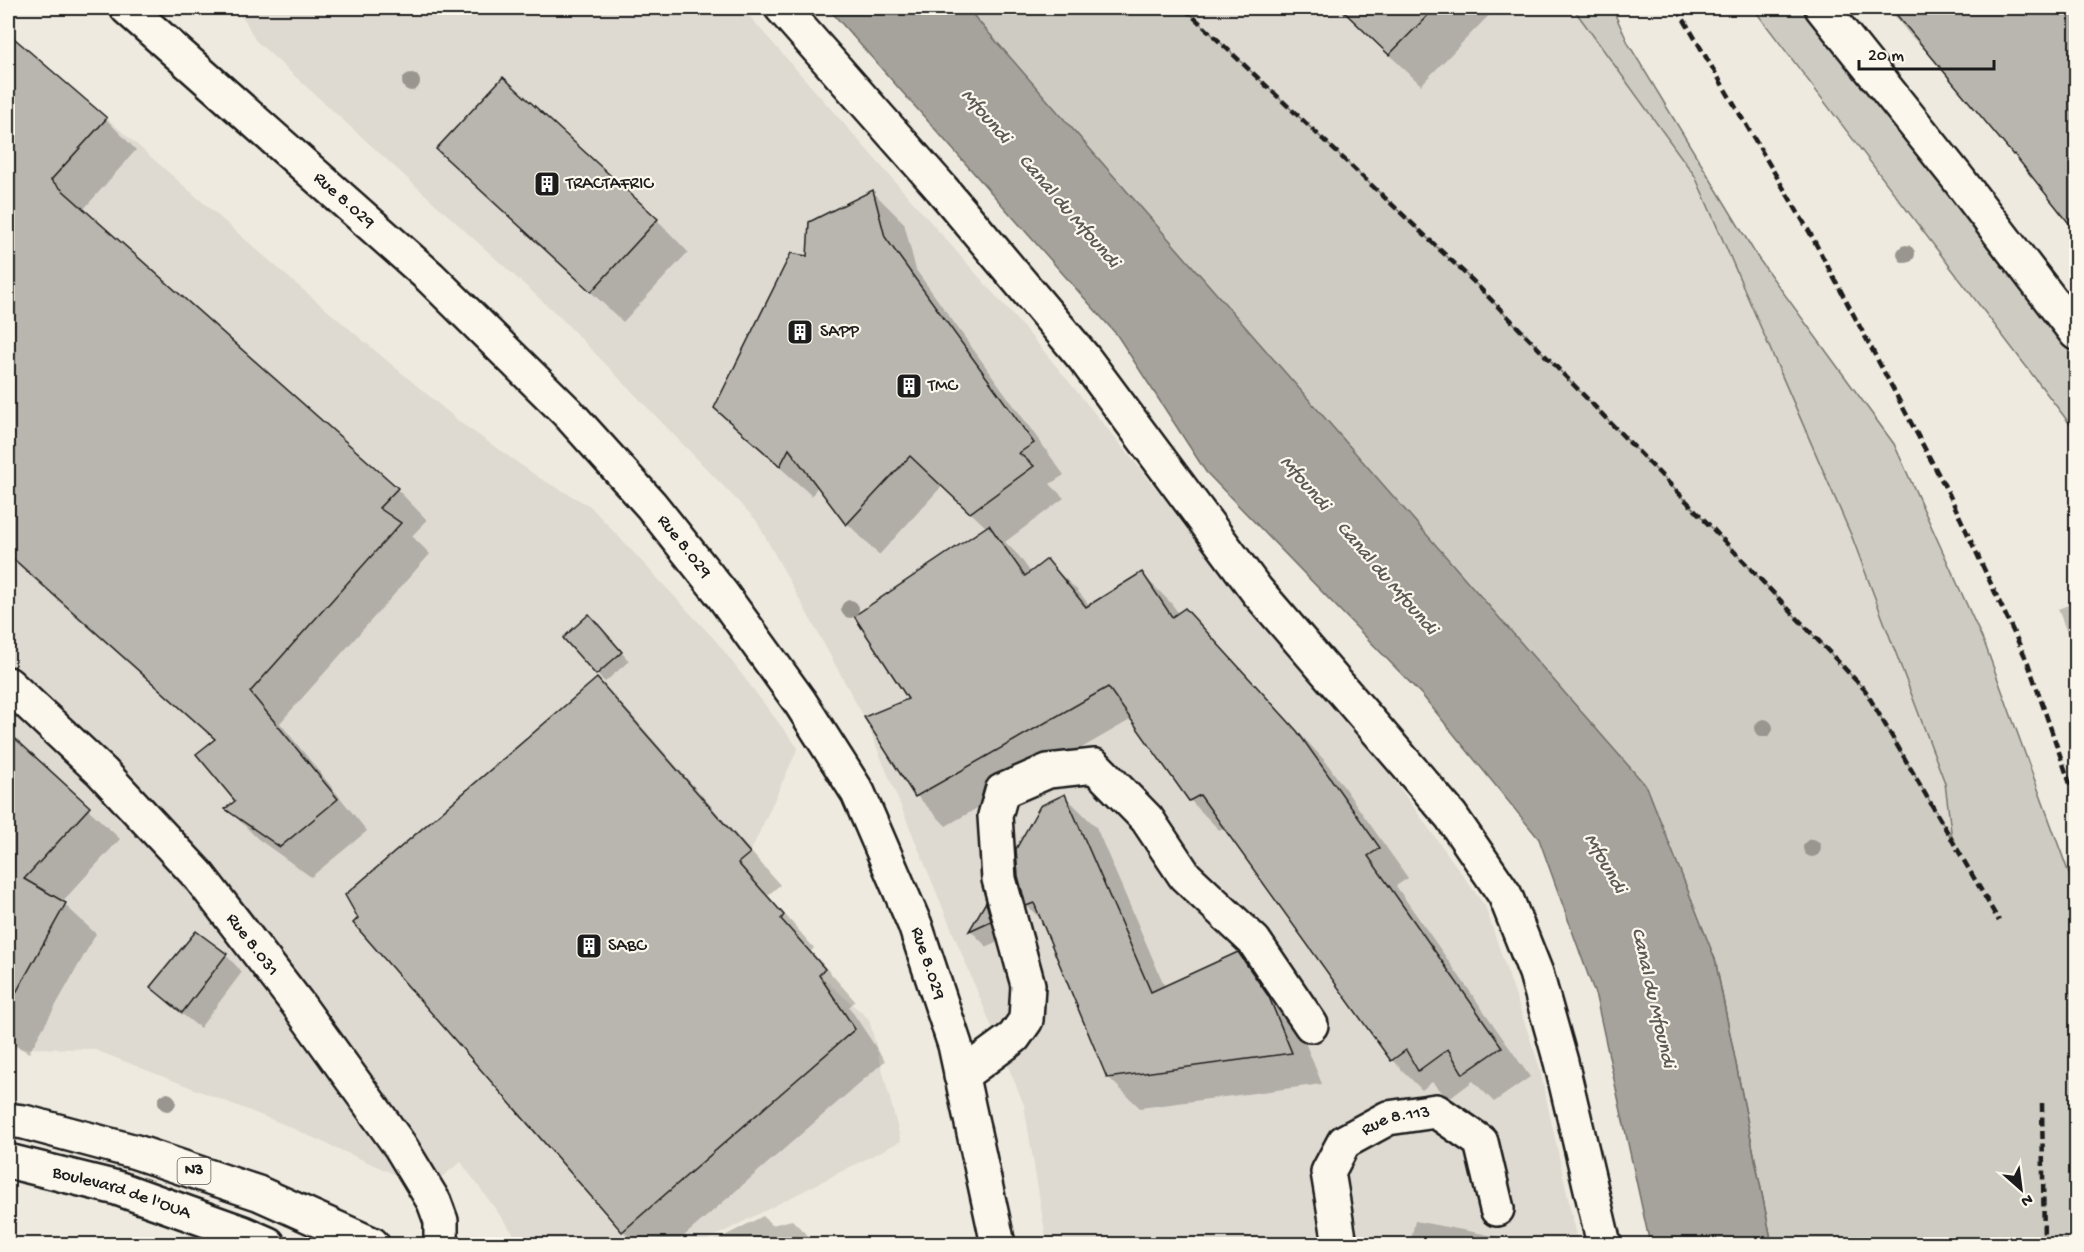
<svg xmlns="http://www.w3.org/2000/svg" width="2084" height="1252" viewBox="0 0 2084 1252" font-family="'Gochi Hand',sans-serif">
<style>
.built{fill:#dedad1}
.green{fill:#ceccc2;stroke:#75746f;stroke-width:1.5}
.water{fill:#a6a39d;stroke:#6f6d69;stroke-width:1.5}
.shadow{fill:#0003}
.building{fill:#b9b6af;stroke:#1c1c1c;stroke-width:1.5}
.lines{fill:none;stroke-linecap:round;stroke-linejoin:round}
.minor-casing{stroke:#1c1c1c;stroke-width:38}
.major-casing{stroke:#1c1c1c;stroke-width:38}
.highway-casing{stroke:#1c1c1c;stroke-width:38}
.minor{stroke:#fbf7ec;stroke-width:33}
.major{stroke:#fbf7ec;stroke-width:33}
.highway{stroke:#fbf7ec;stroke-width:33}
.rail{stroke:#1c1c1c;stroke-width:4.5;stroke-dasharray:9 4.5;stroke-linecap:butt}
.tree{fill:#98968f}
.labels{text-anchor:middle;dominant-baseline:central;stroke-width:4.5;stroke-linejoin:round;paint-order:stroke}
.shield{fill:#fbf7ec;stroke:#5f5e5a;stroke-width:1.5}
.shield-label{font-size:16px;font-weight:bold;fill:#1c1c1c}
.poi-label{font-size:18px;fill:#1c1c1c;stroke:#fbf7ec;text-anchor:start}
.street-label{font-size:18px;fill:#1c1c1c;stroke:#fbf7ec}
.water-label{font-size:20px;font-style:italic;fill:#5a5956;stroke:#fbf7ec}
</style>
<rect width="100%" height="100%" fill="#eeeadf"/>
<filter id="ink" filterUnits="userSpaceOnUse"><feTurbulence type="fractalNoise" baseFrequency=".0167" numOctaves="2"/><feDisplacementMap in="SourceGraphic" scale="12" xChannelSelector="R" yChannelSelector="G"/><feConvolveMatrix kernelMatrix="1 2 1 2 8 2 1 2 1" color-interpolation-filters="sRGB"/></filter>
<g filter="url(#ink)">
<!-- built -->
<g class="built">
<path d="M231 8H742L1038 344 1386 769 1485 906 1539 1065 1578 1244H1047L1024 1105 865 719 756 520 561 318 255 40 245 20Z"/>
<path d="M1184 8H1573L1695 176 1852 537 1945 783 1952 840 1865 690 1695 510 1473 281Z"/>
<path d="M8 32 295 283 461 423 541 479 590 506 717 642 798 748 750 853 739 863 784 915 781 919 825 969 819 975 869 1019 901 1141 700 1244H521L461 1162 413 1199 414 1194 408 1184 396 1175 283 1124 93 1049 8 1048Z"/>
</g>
<!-- green -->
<g class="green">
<path d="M967 8H1184L1473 281 1695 510 1865 690 1952 839 1945 783 1852 537 1695 176 1573 8H1612L1629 45 1758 258 1894 444 1986 647 2076 893V1244H1772L1715 959Z"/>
<path d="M1753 8H1822L2076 333V432Z"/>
</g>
<!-- water -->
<path class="water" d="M828 8H967L1647 787 1715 959 1772 1244H1650L1596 997 1539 839 1422 695 1206 472 1117 335Z"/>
<!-- shadow -->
<g class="shadow">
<path d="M1340 8H1496L1421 85Z"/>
<path d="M1888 8H2076V230L2026 165 1931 54 1930 55 1909 34Z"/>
<path d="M8 35 106 119 136 150 83 210 397 489 427 520 412 536 430 554 280 723 367 831 311 877 258 839 228 809 237 801 216 741 8 556Z"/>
<path d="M438 149 657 220 688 252 623 322Z"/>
<path d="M873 192 904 223 916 270 1064 475 1050 484 1064 498 1005 542 1019 556 1031 573 1047 561 1077 590 1090 606 1142 574 1171 603 1179 614 1185 610 1214 640 1326 762 1408 878 1396 886 1530 1077 1494 1102 1473 1081 1449 1099 1432 1082 1422 1090 1392 1060 1225 827 1219 830 1190 800 1132 719 946 826 917 796 867 718 910 699 987 528 942 486 879 555 848 524 818 485 812 496 748 439 716 407 809 258Z"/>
<path d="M2076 602V657L2058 609Z"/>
<path d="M597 624 629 661 605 682 597 674Z"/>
<path d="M597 680 628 711 780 885 768 895 814 948 811 951 855 1001 849 1007 885 1061 675 1244H636L623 1231 355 923Z"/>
<path d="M8 734 120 839 62 902 96 934 29 1053 8 1041Z"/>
<path d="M1065 796 1096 827 1165 987 1238 953 1269 985 1300 1030 1322 1084 1140 1108 1108 1077 1044 922 1027 906 1019 876Z"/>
<path d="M986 904 1002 920 1007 938 987 947 971 931Z"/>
<path d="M226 955 242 972 200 1028 169 1004 152 987Z"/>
<path d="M763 1216 772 1225 792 1220 816 1244H716L715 1241Z"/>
<path d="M1415 1221 1510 1239 1516 1244H1410Z"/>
</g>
<!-- building -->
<g class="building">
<path d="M1340 8H1435L1389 55Z"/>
<path d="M1891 8H2076V232L2014 154 2013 155Z"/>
<path d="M8 33 107 118 51 180 398 488 379 508 401 523 250 692 338 799 280 847 225 809 235 801 196 754 215 739 8 554Z"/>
<path d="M503 77 658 219 591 292 436 149Z"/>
<path d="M873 190 885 237 1034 443 1019 453 1034 466 970 513 910 456 846 525 789 449 780 466 714 408 791 253 807 256 809 222Z"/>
<path d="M989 525 1025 576 1047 559 1086 607 1142 572 1172 617 1185 608 1297 731 1380 848 1368 856 1502 1047 1463 1074 1448 1049 1418 1071 1406 1050 1391 1061 1200 795 1189 801 1108 687 915 797 864 717 908 699 854 616Z"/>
<path d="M589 614 622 652 596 675 563 638Z"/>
<path d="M597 678 750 853 738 863 784 915 781 919 825 969 819 975 855 1029 622 1232 353 923 358 918 345 895Z"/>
<path d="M8 732 90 807 24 879 66 903 8 1007Z"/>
<path d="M1065 794 1151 992 1238 952 1269 997 1292 1053 1107 1078 1034 903 1026 906 1018 876 1016 849 1040 806Z"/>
<path d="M986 902 991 921 969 931Z"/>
<path d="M196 931 227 954 182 1013 150 987Z"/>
</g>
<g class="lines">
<!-- minor casing -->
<g class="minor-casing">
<g id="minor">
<path id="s1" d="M127 8 430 277 567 412 651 505 721 593 800 702 858 793 915 925 955 1045 998 1244"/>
<path id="s2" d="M8 684 102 772 199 876 297 1003 400 1146 434 1202 441 1221V1244"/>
<path d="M961 1076 1014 1037 1026 1020 1028 985 999 879 995 816 1002 791 1048 771 1095 766 1147 819 1185 876 1254 941 1311 1025"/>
<path id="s3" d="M1340 1244 1328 1172 1344 1142 1388 1118 1436 1111 1481 1142 1497 1209"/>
</g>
</g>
<!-- major casing -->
<g class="major-casing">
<g id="major">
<path d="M782 8 941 188 1084 358 1257 591 1451 816 1505 895 1536 973 1561 1062 1604 1244"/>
<path d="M1822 8 1956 176 2076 333"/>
</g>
</g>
<!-- highway casing -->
<g class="highway-casing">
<g id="highway">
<path d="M8 1120 24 1122 136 1152 258 1193 372 1244"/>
<path id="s4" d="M8 1161 117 1188 243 1233 268 1244"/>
</g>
</g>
<!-- minor -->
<use href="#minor" class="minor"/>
<!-- major -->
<use href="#major" class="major"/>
<!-- highway -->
<use href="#highway" class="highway"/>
<!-- rail -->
<g class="rail">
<path d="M1184 8 1473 281 1695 510 1865 690 1999 921"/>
<path d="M1677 8 1810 233 1949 494 2028 663 2076 801"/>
<path d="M2042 1103 2044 1244"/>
</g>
</g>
<!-- trees -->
<g class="tree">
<circle cx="411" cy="82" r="9"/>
<circle cx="1906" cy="254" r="9"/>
<circle cx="850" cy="609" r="9"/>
<circle cx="1764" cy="728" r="9"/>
<circle cx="1812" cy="848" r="9"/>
<circle cx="167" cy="1102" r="9"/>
</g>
</g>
<!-- icons -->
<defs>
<g id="building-square" transform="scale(1.35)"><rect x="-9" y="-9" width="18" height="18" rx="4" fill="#1c1c1c" stroke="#fbf7ec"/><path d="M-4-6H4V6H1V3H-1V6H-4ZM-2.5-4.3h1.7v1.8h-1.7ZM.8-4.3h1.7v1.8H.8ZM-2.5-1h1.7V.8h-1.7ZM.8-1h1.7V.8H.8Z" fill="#fff"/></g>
</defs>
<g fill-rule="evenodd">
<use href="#building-square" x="547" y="184"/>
<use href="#building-square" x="800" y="332"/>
<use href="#building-square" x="909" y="386"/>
<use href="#building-square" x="589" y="946"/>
</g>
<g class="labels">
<!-- shield labels -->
<rect class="shield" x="177.5" y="1158" width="33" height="26" rx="4.5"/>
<g class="shield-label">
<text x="194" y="1171">N3</text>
</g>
<!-- poi labels -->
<g class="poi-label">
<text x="566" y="184">TRACTAFRIC</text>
<text x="820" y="332">SAPP</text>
<text x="928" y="386">TMC</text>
<text x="608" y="946">SABC</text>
</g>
<!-- street labels -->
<g class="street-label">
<text stroke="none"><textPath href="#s1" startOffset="290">Rue 8.029</textPath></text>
<text stroke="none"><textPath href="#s1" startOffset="776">Rue 8.029</textPath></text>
<text stroke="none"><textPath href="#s2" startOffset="358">Rue 8.031</textPath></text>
<text stroke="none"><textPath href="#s1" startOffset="1262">Rue 8.029</textPath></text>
<text stroke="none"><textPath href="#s3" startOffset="164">Rue 8.113</textPath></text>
<text stroke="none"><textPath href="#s4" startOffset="118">Boulevard de l'OUA</textPath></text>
</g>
<!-- water labels -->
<g class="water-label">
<text transform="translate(985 117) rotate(49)">Mfoundi</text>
<text transform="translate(1068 212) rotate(49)">Canal du Mfoundi</text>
<text transform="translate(1304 484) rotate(49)">Mfoundi</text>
<text transform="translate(1386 579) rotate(49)">Canal du Mfoundi</text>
<text transform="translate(1604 864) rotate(60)">Mfoundi</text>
<text transform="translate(1652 998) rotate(77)">Canal du Mfoundi</text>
</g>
</g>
<!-- margin -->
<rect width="2084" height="1252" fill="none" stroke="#fbf7ec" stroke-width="30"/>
<rect x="15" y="15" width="2054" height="1222" fill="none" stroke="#1c1c1c" stroke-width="2" filter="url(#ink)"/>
<!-- north arrow -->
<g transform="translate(2021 1189) rotate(152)" stroke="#fbf7ec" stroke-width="4.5" paint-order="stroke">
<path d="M0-4.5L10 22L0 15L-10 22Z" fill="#1c1c1c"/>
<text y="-9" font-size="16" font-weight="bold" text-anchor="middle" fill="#1c1c1c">N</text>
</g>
<!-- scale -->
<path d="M1859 60v9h135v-9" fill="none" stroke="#1c1c1c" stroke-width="3"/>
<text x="1868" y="60" font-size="18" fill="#1c1c1c" stroke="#fbf7ec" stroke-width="4.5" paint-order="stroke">20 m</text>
</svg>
